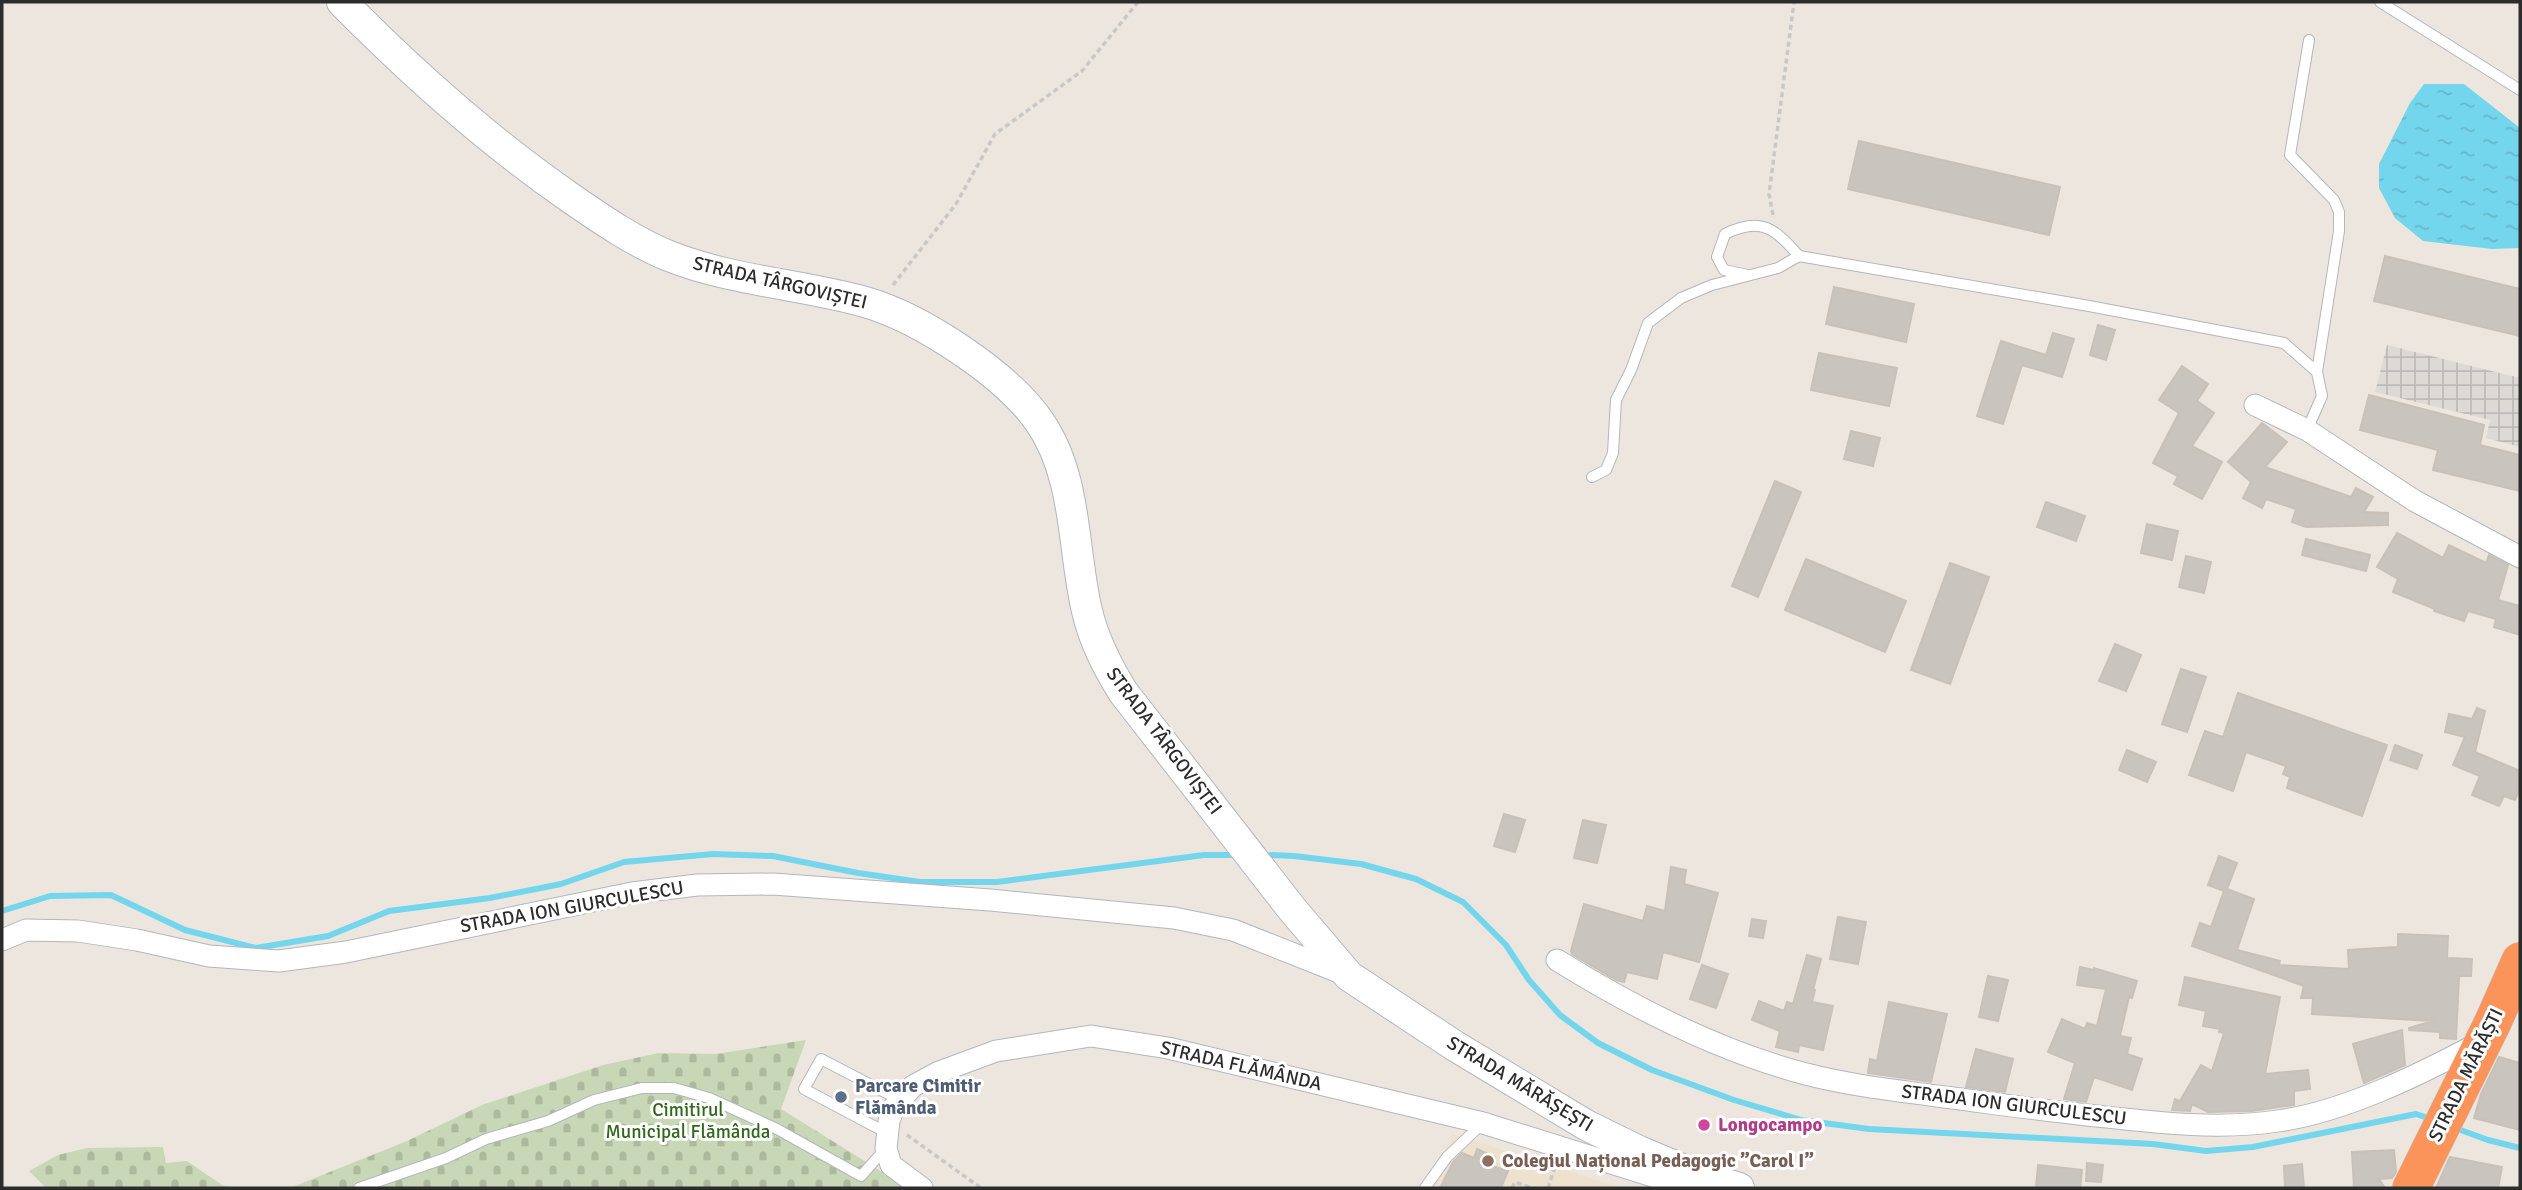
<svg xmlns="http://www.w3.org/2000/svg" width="2522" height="1190" viewBox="0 0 2522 1190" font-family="Signika,sans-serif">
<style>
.education{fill:#eee1ce}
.cemetery{fill:url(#cemetery-stones)}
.plaza{fill:url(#plaza-grid)}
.water{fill:url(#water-ripples)}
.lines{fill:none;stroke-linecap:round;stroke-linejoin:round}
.stream{stroke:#74d6ed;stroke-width:6}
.building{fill:#c9c4bd;stroke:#c9c1b8;stroke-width:2}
.lane-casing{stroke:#b2b6bf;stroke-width:12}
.street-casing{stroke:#b2b6bf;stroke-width:23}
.secondary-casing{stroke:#b2b6bf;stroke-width:32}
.highway-casing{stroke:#c8c8c8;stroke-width:38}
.path{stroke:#c8c8c8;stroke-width:3.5;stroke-dasharray:5 3.5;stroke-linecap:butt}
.lane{stroke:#fff;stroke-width:10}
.street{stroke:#fff;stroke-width:21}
.secondary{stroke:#fff;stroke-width:30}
.highway{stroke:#fb945b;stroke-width:37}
.service-dot{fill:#5c6f8a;stroke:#fff;stroke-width:2.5}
.hotel-dot{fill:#d1479c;stroke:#fff;stroke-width:2.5}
.education-dot{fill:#8d6e63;stroke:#fff;stroke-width:2.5}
.labels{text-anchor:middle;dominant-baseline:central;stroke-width:6;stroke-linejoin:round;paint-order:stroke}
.street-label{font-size:19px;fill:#2c2c2c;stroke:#fff}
.service-label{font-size:19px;font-weight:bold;fill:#4e5e75;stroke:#fff;text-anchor:start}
.park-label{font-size:19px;fill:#32681c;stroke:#fff}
.hotel-label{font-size:19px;font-weight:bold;fill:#b23c85;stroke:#fff;text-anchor:start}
.education-label{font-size:19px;font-weight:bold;fill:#785e54;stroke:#fff;text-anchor:start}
</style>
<defs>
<pattern id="cemetery-stones" width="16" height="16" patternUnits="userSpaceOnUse" patternTransform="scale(1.75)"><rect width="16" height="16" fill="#c8d7b6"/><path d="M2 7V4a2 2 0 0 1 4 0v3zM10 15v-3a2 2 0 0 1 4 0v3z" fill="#acb99d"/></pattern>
<pattern id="plaza-grid" width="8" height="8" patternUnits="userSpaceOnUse" patternTransform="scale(1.75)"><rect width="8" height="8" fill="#ddd9d5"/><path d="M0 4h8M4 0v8" fill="none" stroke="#bebab7"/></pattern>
<pattern id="water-ripples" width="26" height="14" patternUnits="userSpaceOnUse" patternTransform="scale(1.75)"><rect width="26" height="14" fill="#74d6ed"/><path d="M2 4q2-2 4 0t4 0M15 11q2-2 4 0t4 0" fill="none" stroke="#65b8cb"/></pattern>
</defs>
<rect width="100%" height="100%" fill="#ede6de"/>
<!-- education -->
<path class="education" d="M1453 1134 1622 1188H1423Z"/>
<!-- cemetery -->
<g class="cemetery">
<path d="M806 1040 781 1109 908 1188H290L407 1141 482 1105 603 1065 659 1053 715 1054Z"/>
<path d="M163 1147 166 1163 187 1161 222 1185 234 1188H46L29 1171 58 1155 87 1148Z"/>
</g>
<!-- plaza -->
<path class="plaza" d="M2387 345 2520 378V447L2486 438 2490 420 2375 392Z"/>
<!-- water -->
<path class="water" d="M2424 84H2464L2520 128V248L2492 249 2423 241 2395 218 2379 188V164L2410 103Z"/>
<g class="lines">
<!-- stream -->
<g class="stream">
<path d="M1271 855 1294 856 1361 864 1416 879 1463 902 1506 945 1529 980 1560 1015 1598 1043 1652 1070 1734 1100 1801 1120 1869 1129 2153 1144 2206 1151 2253 1147 2416 1114 2431 1119"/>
<path d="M2 911 50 896 111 895 185 930 256 948 328 936 389 911 490 898 561 884 624 862 713 854 773 856 858 873 920 882H997L1204 855H1230"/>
<path d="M2455 1128 2488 1140 2520 1148"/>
</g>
</g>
<!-- building -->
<g class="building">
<path d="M1859 141 2060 187 2049 235 1848 189Z"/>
<path d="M2385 256 2520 289V336L2374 301Z"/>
<path d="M1834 287 1914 304 1906 342 1826 324Z"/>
<path d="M2098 325 2115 330 2106 360 2090 355Z"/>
<path d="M2053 333 2074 339 2062 377 2022 365 2003 424 1977 416 2001 341 2046 355Z"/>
<path d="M1819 353 1897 368 1889 406 1811 390Z"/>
<path d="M2182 366 2208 384 2197 401 2214 413 2192 446 2222 462 2202 499 2174 484 2178 476 2153 463 2179 413 2159 400Z"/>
<path d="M2369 395 2484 425 2480 445 2520 455V491L2433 470 2438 450 2360 430Z"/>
<path d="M2262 423 2287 442 2265 467 2351 497 2356 488 2373 497 2364 512 2388 513V525L2306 527 2292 522 2296 509 2266 499 2262 508 2243 498 2251 482 2228 462Z"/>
<path d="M1851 431 1880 438 1873 466 1844 459Z"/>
<path d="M1775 481 1801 492 1758 597 1732 586Z"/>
<path d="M2046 502 2085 516 2076 541 2037 527Z"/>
<path d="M2147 524 2178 531 2172 560 2141 553Z"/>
<path d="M2397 533 2443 558 2449 545 2486 563 2489 555 2508 565 2498 600 2520 606V635L2494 627 2496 619 2468 611 2464 621 2434 611 2435 609 2393 592 2398 579 2377 567Z"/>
<path d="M2306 539 2370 555 2366 571 2302 555Z"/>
<path d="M2186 556 2211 562 2204 593 2179 587Z"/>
<path d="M1806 559 1906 601 1885 652 1785 610Z"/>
<path d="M1950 563 1989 577 1950 684 1911 670Z"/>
<path d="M2115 644 2141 655 2126 691 2099 681Z"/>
<path d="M2181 669 2206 677 2187 732 2162 724Z"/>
<path d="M2238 693 2387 745 2362 816 2287 788 2290 777 2283 774 2286 766 2246 752 2233 791 2189 775 2205 731 2223 737Z"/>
<path d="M2477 708 2485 711 2475 752 2520 771V788L2515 800 2504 796 2499 806 2472 795 2480 776 2453 765 2465 737 2445 732 2449 714 2472 719Z"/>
<path d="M2395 745 2422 755 2417 769 2390 760Z"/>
<path d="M2127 750 2156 762 2147 782 2119 770Z"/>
<path d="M1504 814 1525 820 1515 852 1494 846Z"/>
<path d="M1583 820 1606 825 1597 863 1574 858Z"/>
<path d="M2219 856 2237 863 2227 889 2254 899 2237 950 2280 961 2279 965 2349 969 2348 950 2398 947V934L2448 936 2447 958 2472 959 2471 976H2459L2456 1039 2440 1038V1032L2409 1030V1028L2433 1021 2312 1014 2313 998H2301L2304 986 2192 946 2200 923 2211 927 2224 891 2208 885Z"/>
<path d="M1671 867 1686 870 1684 884 1718 893 1699 962 1663 952 1657 979 1627 972 1624 982 1616 980 1572 954 1571 951 1584 904 1643 921 1647 906 1665 911Z"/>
<path d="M1838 917 1866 922 1858 964 1830 959Z"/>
<path d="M1752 919 1766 921 1763 938 1749 936Z"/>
<path d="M1807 955 1821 959 1813 990H1815L1812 1002 1833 1006 1823 1050 1799 1045 1798 1052 1776 1047 1780 1031 1752 1020 1759 1001 1784 1011 1787 1002 1793 1004Z"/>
<path d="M1702 965 1728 974 1716 1008 1690 999Z"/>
<path d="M2080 967 2094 970V968L2137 981 2132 998 2129 997 2120 1036 2131 1038 2127 1054 2142 1059 2132 1090 2094 1077 2086 1102 2064 1099 2075 1063 2048 1052 2062 1019 2085 1029 2087 1023 2097 1026 2106 989 2077 985Z"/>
<path d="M1988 976 2008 980 1998 1021 1979 1017Z"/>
<path d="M2185 977 2280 997 2265 1074 2308 1070 2310 1089 2294 1091V1105L2252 1111 2208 1112 2192 1104 2190 1111 2172 1110 2175 1099 2180 1101 2201 1065 2212 1071 2224 1033 2219 1032 2220 1029 2203 1026 2206 1011 2179 1005Z"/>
<path d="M1889 1002 1947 1014 1931 1082 1868 1073 1870 1059 1877 1061Z"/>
<path d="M2402 1030 2405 1065 2364 1083 2353 1044Z"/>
<path d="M1976 1049 2013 1059 2005 1092 1966 1087Z"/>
<path d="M2499 1057 2520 1063V1130L2474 1118 2481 1094Z"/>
<path d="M1477 1149 1495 1157 1492 1166 1508 1171 1501 1188H1440L1453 1162 1462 1153 1474 1158Z"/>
<path d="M2394 1150 2396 1172 2392 1178 2379 1179 2385 1188H2354L2352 1152Z"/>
<path d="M2450 1157 2502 1167 2498 1188H2436Z"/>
<path d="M2087 1163 2103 1165 2101 1182 2086 1181Z"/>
<path d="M2302 1164 2304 1188H2285L2284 1166Z"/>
<path d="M2038 1165 2082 1170 2080 1188H2036Z"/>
</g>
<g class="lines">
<!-- lane casing -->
<g class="lane-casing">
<g id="lane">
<path d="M2380 2 2520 90"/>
<path d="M2309 40 2290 155 2334 200 2339 212V231L2317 372"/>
<path d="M1748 275 1724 270 1717 257 1725 234C1762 216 1775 229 1799 256"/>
<path d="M1592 477 1606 470 1613 453 1616 400 1631 370 1648 323 1681 298 1712 285 1778 268 1799 256 2089 306 2284 343 2317 372 2322 396 2307 430"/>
<path d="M887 1133 804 1089 821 1059 900 1100"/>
<path d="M359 1188 446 1158 486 1139 548 1121 594 1100 642 1088H674L709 1098 777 1129 861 1176 886 1148"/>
<path d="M1425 1188 1447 1157 1483 1123"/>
</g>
</g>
<!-- street casing -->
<g class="street-casing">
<g id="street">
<path d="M2255 405 2307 430 2415 501 2520 557"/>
<path d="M2 940 26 930 78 931 137 940 209 956 279 961 346 952 632 893 697 885 773 884 990 900 1174 918 1233 930 1344 974"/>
<path d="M1557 960C1634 1008 1718 1051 1806 1074 1848 1085 1893 1090 1937 1096 1984 1102 2031 1109 2078 1114 2145 1121 2211 1131 2278 1121 2344 1112 2421 1074 2479 1043"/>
<path d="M922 1188 891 1165 886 1148 889 1121 894 1107 913 1086 939 1072 996 1051 1091 1036 1168 1048 1483 1123 1691 1188"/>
</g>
</g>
<!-- secondary casing -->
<g class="secondary-casing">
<path id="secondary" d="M342 2C413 74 488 141 572 199 601 219 636 243 669 256 732 281 800 284 865 302 921 318 1006 374 1039 421 1078 477 1072 548 1087 611 1094 641 1107 666 1123 692L1292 909 1349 976 1455 1046 1586 1125 1639 1151 1689 1172 1739 1188"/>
</g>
<!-- highway casing -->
<g class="highway-casing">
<path id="highway" d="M2411 1188 2493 1022 2520 961"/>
</g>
<!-- path -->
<g class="path">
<path d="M1773 215 1769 194 1794 2"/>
<path d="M893 285 956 204 995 134 1082 71 1138 2"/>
<path d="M907 1135 981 1188"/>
<path d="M1512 1188 1515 1182 1532 1188"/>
<path d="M1548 1188 1556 1164"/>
</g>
<!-- lane -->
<use href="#lane" class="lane"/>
<!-- street -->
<use href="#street" class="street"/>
<!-- secondary -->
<use href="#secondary" class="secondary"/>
<!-- highway -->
<use href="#highway" class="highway"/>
</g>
<!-- markers -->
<circle class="service-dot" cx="841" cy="1097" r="7"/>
<circle class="hotel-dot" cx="1704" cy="1125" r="7"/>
<circle class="education-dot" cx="1488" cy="1161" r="7"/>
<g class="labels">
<!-- street labels -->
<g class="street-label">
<text transform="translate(780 283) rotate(13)">STRADA TÂRGOVIȘTEI</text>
<text transform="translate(1164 741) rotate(53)">STRADA TÂRGOVIȘTEI</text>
<text transform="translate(572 907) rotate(-10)">STRADA ION GIURCULESCU</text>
<text transform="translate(1241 1066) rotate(13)">STRADA FLĂMÂNDA</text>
<text transform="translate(2466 1075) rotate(-64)">STRADA MĂRĂȘTI</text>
<text transform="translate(1520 1084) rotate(31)">STRADA MĂRĂȘEȘTI</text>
<text transform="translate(2014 1105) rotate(7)">STRADA ION GIURCULESCU</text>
</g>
<!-- service labels -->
<g class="service-label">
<text x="855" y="1086">Parcare Cimitir<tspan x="855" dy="22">Flămânda</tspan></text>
</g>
<!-- park labels -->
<g class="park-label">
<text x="688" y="1110">Cimitirul<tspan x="688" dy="22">Municipal Flămânda</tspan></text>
</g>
<!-- hotel labels -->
<g class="hotel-label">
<text x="1718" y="1125">Longocampo</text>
</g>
<!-- education labels -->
<g class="education-label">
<text x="1502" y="1161">Colegiul Național Pedagogic ”Carol I”</text>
</g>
</g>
<!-- border -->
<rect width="2522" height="1190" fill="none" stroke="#2c2c2c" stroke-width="7"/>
</svg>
